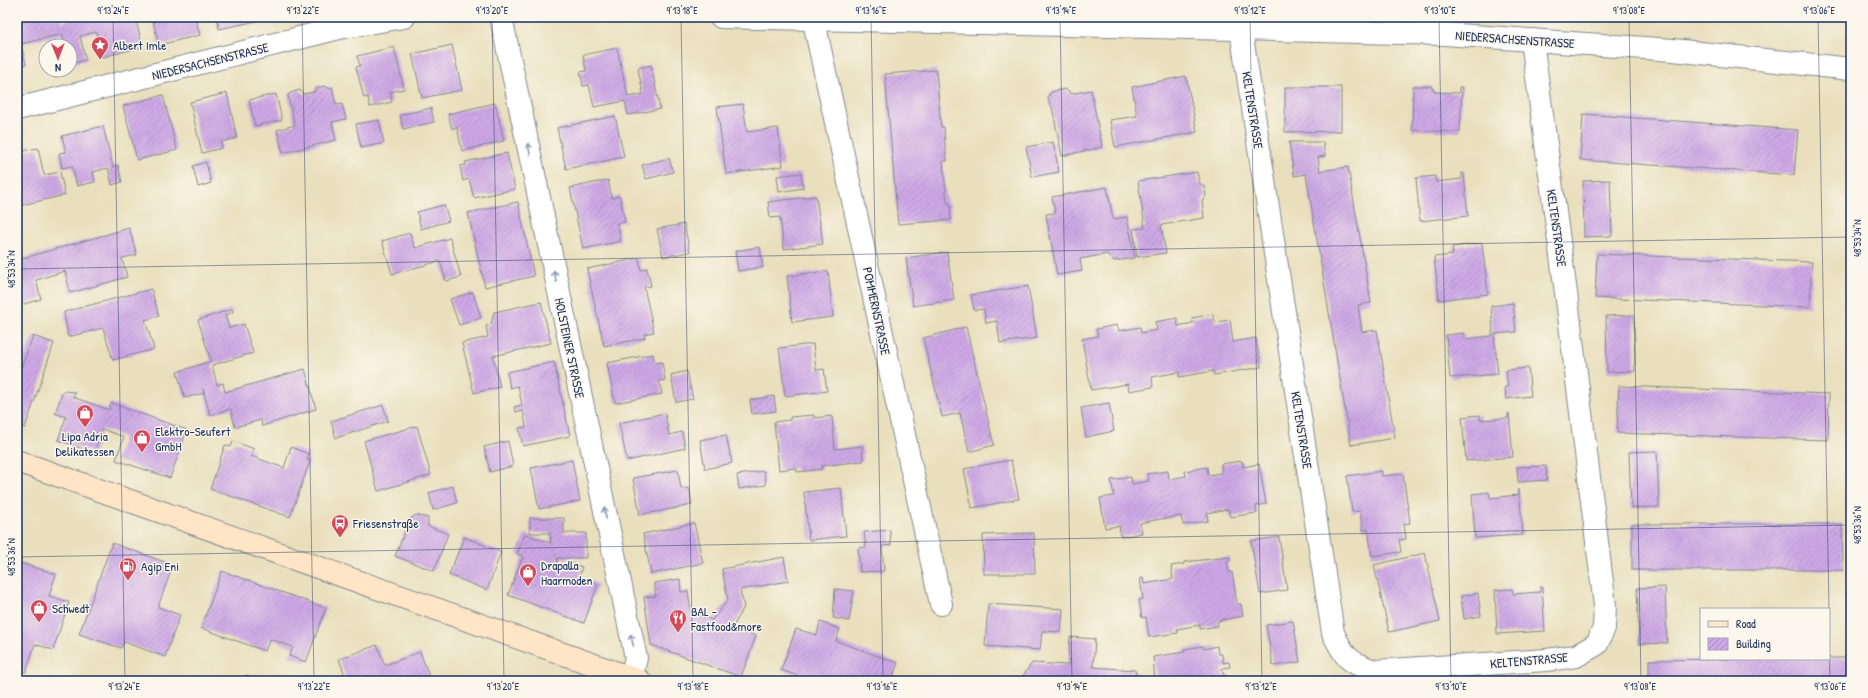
<svg xmlns="http://www.w3.org/2000/svg" width="1868" height="698" viewBox="0 0 1868 698" font-family="'Patrick Hand',sans-serif">
<style>
.building{fill:url(#building-hatch)}
.lines{fill:none;stroke-linecap:round;stroke-linejoin:round}
.street-casing{stroke:#82878d;stroke-width:24}
.secondary-casing{stroke:#82878d;stroke-width:24}
.street{stroke:#fff;stroke-width:22}
.secondary{stroke:#fee5c5;stroke-width:22}
.oneway{stroke:#8d97ae}
.ticks{fill:none;stroke:#1b2f5e;stroke-width:1;stroke-opacity:0.45}
.labels{text-anchor:middle;dominant-baseline:central;stroke-width:3;stroke-linejoin:round;paint-order:stroke}
.street-label{font-size:13px;fill:#1b2f5e;stroke:#fbf7ec}
.poi-label{font-size:13px;fill:#1b2f5e;stroke:#fbf7ec;text-anchor:start}
.neatline{fill:none;stroke:#1b2f5e;stroke-width:1.5}
.ticks-label{font-size:10px;text-anchor:middle;fill:#1b2f5e}
</style>
<defs>
<pattern id="building-hatch" width="6" height="6" patternUnits="userSpaceOnUse"><rect width="6" height="6" fill="#cea8e6"/><path d="M-1 1l2-2M0 6l6-6M5 7l2-2" fill="none" stroke="#a689be"/></pattern>
</defs>
<rect width="100%" height="100%" fill="#fbf7ec"/>
<filter id="ink" filterUnits="userSpaceOnUse"><feTurbulence type="fractalNoise" baseFrequency=".025" numOctaves="2"/><feDisplacementMap in="SourceGraphic" scale="8" xChannelSelector="R" yChannelSelector="G"/><feConvolveMatrix kernelMatrix="1 2 1 2 8 2 1 2 1" color-interpolation-filters="sRGB"/></filter>
<filter id="wash" filterUnits="userSpaceOnUse"><feTurbulence type="fractalNoise" baseFrequency=".012" numOctaves="4" result="noise"/><feDisplacementMap in="SourceGraphic" scale="16" xChannelSelector="R" yChannelSelector="G"/><feGaussianBlur stdDeviation="0.9" result="paint"/><feColorMatrix in="noise" values="0 0 0 0 0 0 0 0 0 0 0 0 0 0 0 0 0 1.4 0 .05"/><feComposite in="paint" operator="in"/></filter>
<g filter="url(#wash)">
<rect width="100%" height="100%" fill="#e9dfbc"/>
<g id="blocks">
<!-- building -->
<g class="building">
<path d="M17 17H61L62 22 75 17H135L143 47 102 57 96 32 80 36 86 60 70 64V46H65L62 34 21 44 26 64 17 66Z"/>
<path d="M152 17H195L200 35 159 45Z"/>
<path d="M217 17H256L257 21 219 29Z"/>
<path d="M452 45 462 90 422 98 412 54Z"/>
<path d="M394 47 404 89 390 92 392 102 370 107 368 97 364 98 356 67 360 66 357 56Z"/>
<path d="M617 48 628 97 643 94 638 68 651 65 660 109 628 115 625 101 594 107 589 85 583 86 580 72 586 71 583 55Z"/>
<path d="M936 70 941 127H944L945 145 947 161H943L947 203H950L951 220 898 224 885 74Z"/>
<path d="M1186 76 1197 132 1115 147 1110 120 1137 116 1132 87Z"/>
<path d="M325 86 328 88 332 87 336 105 342 104 346 119 332 122 336 140 283 153 277 130 295 125 288 96 290 93 300 90 303 94 314 92 316 88Z"/>
<path d="M1413 86H1431L1435 92 1459 93V87H1462L1460 132 1412 130Z"/>
<path d="M1285 87H1341V131L1285 132Z"/>
<path d="M1065 89 1069 91 1070 94 1091 90 1102 147 1062 156 1052 107 1050 105 1048 97 1051 92Z"/>
<path d="M227 93 237 138 221 142 222 148 202 153 190 102Z"/>
<path d="M276 94 282 120 255 126 249 100Z"/>
<path d="M163 95 177 150 137 160 123 106Z"/>
<path d="M495 103 504 141 462 151 457 127 452 129 448 114Z"/>
<path d="M743 104 747 132 778 128 783 166 726 174 717 107Z"/>
<path d="M431 108 434 122 403 129 400 115Z"/>
<path d="M1583 114 1798 130 1794 175 1580 160Z"/>
<path d="M615 116 624 157 566 169 557 128Z"/>
<path d="M379 120 384 143 361 148 356 124Z"/>
<path d="M103 126 113 167 118 165 122 182 112 185 108 168 93 172 95 182 77 186 72 166 62 168 59 153 66 152 62 136Z"/>
<path d="M1053 142 1059 172 1032 177 1026 147Z"/>
<path d="M1289 142H1323L1325 156 1318 157 1320 171 1348 167 1371 303 1358 305 1360 319 1362 332 1377 330 1395 438 1351 445 1306 174 1294 176Z"/>
<path d="M38 148 44 175 60 172 65 195 22 205 17 182V152Z"/>
<path d="M507 153 515 189 474 198 469 179 463 181 460 166 466 165 465 162Z"/>
<path d="M669 158 673 172 646 179 642 165Z"/>
<path d="M206 162 211 183 198 187 193 166Z"/>
<path d="M1197 172 1199 183 1204 186 1206 196 1202 200 1204 218 1161 225 1166 253 1137 257 1133 229 1145 228 1138 181Z"/>
<path d="M801 173 803 188 779 192 777 176Z"/>
<path d="M1462 173H1464L1468 216 1420 221 1416 178 1435 176 1436 182 1462 179Z"/>
<path d="M608 180 612 198 620 196 625 222 617 223 621 241 583 249 570 188Z"/>
<path d="M1610 180 1612 236 1584 237 1583 181Z"/>
<path d="M1107 187 1113 219 1127 217 1135 258 1114 261 1107 254 1080 259 1082 271 1057 275 1046 214 1055 213 1052 197Z"/>
<path d="M816 196 823 244 784 249 780 217 770 218 768 202Z"/>
<path d="M518 202 534 276 485 287 468 213Z"/>
<path d="M444 205 449 221 421 229 417 212Z"/>
<path d="M684 224 690 252 663 257 657 229Z"/>
<path d="M129 228 137 255 122 258 127 277 70 293 65 271 36 280 41 299 17 306V260Z"/>
<path d="M410 233 415 248 450 238 461 277 446 281 440 261 392 274 382 241Z"/>
<path d="M1482 243 1488 294 1439 300 1434 257 1453 255 1452 247Z"/>
<path d="M760 247 763 267 738 271 735 251Z"/>
<path d="M947 252 954 300 913 306 906 258Z"/>
<path d="M1597 254 1812 262 1810 307 1595 298Z"/>
<path d="M639 258 641 270 647 268 651 286 644 287 654 332 644 334 645 338 604 346 587 269Z"/>
<path d="M828 271 833 317 792 322 787 276Z"/>
<path d="M1028 286 1037 338 1000 343 997 321 986 323 984 309 974 310 971 295Z"/>
<path d="M151 289 159 316 145 320 154 349 113 360 103 328 68 337 64 312Z"/>
<path d="M473 292 481 318 459 325 450 299Z"/>
<path d="M541 302 551 343 493 356 500 387 474 393 462 343 488 337 486 326 491 324 494 312Z"/>
<path d="M1513 303 1516 332 1494 334 1498 374 1450 378 1446 335 1464 333V339L1492 336V331H1493L1491 306Z"/>
<path d="M232 309 233 312 225 315 229 328 244 324 253 353 212 365 217 385 223 383 225 392 305 369 316 409 262 426 261 420 235 427 231 409 210 415 203 389 204 393 185 398 177 372 211 361 198 320Z"/>
<path d="M1213 314 1215 322 1230 320 1233 342 1256 338 1261 367 1214 375 1213 371 1179 377V372L1152 377 1153 387 1129 391 1128 384 1091 390 1082 339 1098 336 1096 329 1117 325 1119 331 1140 327 1141 333 1157 330 1155 322 1177 318 1178 326 1193 323 1192 318Z"/>
<path d="M1634 315 1635 371 1607 372 1606 316Z"/>
<path d="M966 327 994 445 969 452 960 413 942 417 923 338Z"/>
<path d="M33 336 54 343 25 428 17 425V367L21 368Z"/>
<path d="M813 344 816 370 824 369 827 391 785 396 779 348Z"/>
<path d="M653 354 655 363 662 362 665 380 659 381 662 394 615 403 607 363Z"/>
<path d="M554 362 570 436 523 446 519 428 526 427 523 411 516 412 514 407 522 405 518 386 510 388 507 372Z"/>
<path d="M1528 368 1531 396 1506 399 1505 387H1508L1506 370Z"/>
<path d="M687 371 693 399 676 402 671 375Z"/>
<path d="M1619 386 1829 394 1828 440 1617 433Z"/>
<path d="M63 391 75 392 73 397 109 410 111 403 187 430 170 478 116 460 124 437 102 429 94 453 58 440 66 417 55 413Z"/>
<path d="M774 396 776 411 752 414 750 400Z"/>
<path d="M1109 403 1114 431 1086 437 1081 408Z"/>
<path d="M383 405 388 421 336 438 331 421Z"/>
<path d="M665 413 669 435 682 432 685 448 627 461 619 423Z"/>
<path d="M1508 413H1509L1513 457 1466 461 1462 417 1480 415V420L1508 418Z"/>
<path d="M814 415V418L832 416 835 449 862 446 863 461 821 466 822 469 797 472 796 468 779 470 774 422 790 420V417Z"/>
<path d="M417 426 431 475 378 491 364 441Z"/>
<path d="M726 435 732 463 705 469 700 440Z"/>
<path d="M233 441 254 449 251 456 284 468 291 447 309 454 307 460 310 461 290 517 210 489 225 445 231 447Z"/>
<path d="M508 441 513 466 490 472 484 447Z"/>
<path d="M1657 451 1659 507 1631 508 1629 452Z"/>
<path d="M572 460 580 501 539 509 531 468Z"/>
<path d="M1011 460 1019 499 972 508 964 469Z"/>
<path d="M1242 461 1243 467 1259 464 1266 504 1256 506 1257 513 1230 517 1228 509 1207 513 1208 521 1183 525 1181 516 1155 520 1140 523 1142 533 1121 537 1119 526 1105 528 1100 498 1114 496 1111 480 1131 477 1132 484 1149 481 1147 474 1168 471 1169 479 1186 476 1185 471 1207 467 1208 475 1222 473 1221 464Z"/>
<path d="M1546 466 1547 480 1518 482 1517 467Z"/>
<path d="M678 470 681 489 689 488 692 505 640 515 633 478Z"/>
<path d="M764 471 766 485 739 489 737 475Z"/>
<path d="M1382 471V476L1403 474 1410 523 1404 524 1406 539 1399 540 1401 552 1372 556 1368 529 1363 530 1360 511 1352 512 1347 476Z"/>
<path d="M453 486 457 503 433 510 429 493Z"/>
<path d="M841 488 846 536 809 540 804 492Z"/>
<path d="M1517 490H1519L1523 535 1475 538 1472 494 1489 492 1490 498 1518 495Z"/>
<path d="M416 515 428 518V526L448 534 434 571 395 556 410 519Z"/>
<path d="M530 518H564V533H586V558H557L558 569 565 571 569 562 582 567 579 577 598 584 584 623 508 595 523 556 517 554 525 534 551 543 550 533H530Z"/>
<path d="M694 523 703 563 651 574 643 534Z"/>
<path d="M1632 524H1842L1843 570H1632Z"/>
<path d="M890 530 891 545 882 546 884 571 860 572 858 548 866 547 864 532Z"/>
<path d="M1034 533 1035 574H984L983 535Z"/>
<path d="M464 537 501 552 487 590 449 575Z"/>
<path d="M1279 537 1287 590 1260 594 1251 541Z"/>
<path d="M112 543 173 565 158 607 180 615 165 657 124 642 121 648 79 634Z"/>
<path d="M1425 553 1440 621 1389 632 1374 565Z"/>
<path d="M784 557 788 581 740 590 744 607 733 627 756 636 741 677 651 645 644 597 656 596 654 583 680 579 681 592 688 591 691 613 712 620 728 600 722 569Z"/>
<path d="M1230 557V561L1227 562 1229 572H1232L1237 604H1241L1243 616 1217 621 1218 626 1200 629V625L1177 629 1178 633 1149 637 1146 617 1142 618 1139 600 1143 599 1140 579 1143 578 1144 584 1173 579 1171 566 1184 564V562Z"/>
<path d="M17 562 56 574 49 596 69 602 53 650 35 644 26 672 17 669Z"/>
<path d="M222 571 326 608 306 662 289 656 293 647 270 639 265 651 201 628Z"/>
<path d="M1540 587H1542L1545 631 1497 634 1495 590 1512 589 1513 594 1540 592Z"/>
<path d="M1665 587 1667 643 1639 644 1637 588Z"/>
<path d="M835 589 854 591 849 621 833 618Z"/>
<path d="M1478 593 1481 616 1464 619 1461 596Z"/>
<path d="M988 604 1063 609 1061 632 1042 631 1040 650 985 646Z"/>
<path d="M1293 621 1300 662 1273 666 1266 625Z"/>
<path d="M820 622 840 629 836 641 898 663 891 681H813L781 670 796 629 817 635Z"/>
<path d="M1070 637 1095 639 1093 667 1135 670 1137 681H1024L1021 679 1032 663 1068 665Z"/>
<path d="M377 645 385 665 420 652 431 681H347L339 659Z"/>
<path d="M1203 646 1204 649 1217 646 1218 654H1222L1223 663 1229 662 1230 667 1222 668 1224 676 1226 675 1227 681H1155L1153 657 1185 652 1184 649Z"/>
<path d="M1829 658H1851V681H1649V660Z"/>
<path d="M248 675 249 681H228Z"/>
</g>
</g>
</g>
<g filter="url(#ink)">
<use href="#blocks" fill-opacity="0" stroke="#82878d" stroke-width="1"/>
<g class="lines">
<!-- street casing -->
<g class="street-casing">
<g id="street">
<path d="M501 17 636 658 631 678"/>
<path d="M721 17 1444 34 1673 50 1851 69"/>
<path d="M813 17 941 604"/>
<path d="M1241 30 1333 633C1345 658 1348 662 1374 671L1547 660 1576 656 1597 644 1604 628 1605 606 1568 308 1532 40"/>
<path d="M17 109 339 28 404 17"/>
</g>
</g>
<!-- secondary casing -->
<g class="secondary-casing">
<path id="secondary" d="M17 461 640 681"/>
</g>
<!-- street -->
<use href="#street" class="street"/>
<!-- secondary -->
<use href="#secondary" class="secondary"/>
</g>
<!-- one-way arrows -->
<defs><path id="oneway-shaft" d="M-6 0H5M1.5-3L5.5 0L1.5 3" fill="none" stroke-width="1.6" stroke-linecap="round" stroke-linejoin="round"/></defs>
<g class="oneway">
<use href="#oneway-shaft" transform="translate(529 149) rotate(-102)"/>
<use href="#oneway-shaft" transform="translate(555 276) rotate(-102)"/>
<use href="#oneway-shaft" transform="translate(605 513) rotate(-102)"/>
<use href="#oneway-shaft" transform="translate(632 640) rotate(-102)"/>
</g>
</g>
<!-- ticks -->
<path class="ticks" d="M113 17 125 681M302 17 314 681M492 17 504 681M681 17 693 681M871 17 883 681M1060 17 1072 681M1250 17 1262 681M1439 17 1451 681M1629 17 1641 681M1818 17 1829 609M17 269 1851 237M17 557 1851 525M1829 624 1830 681"/>
<!-- icons -->
<defs>
<g id="sight-pin" transform="scale(0.9)"><path d="M0 17L-7.5 6A9.5 9.5 0 1 1 7.5 6Z" fill="#d1495b" stroke="#fbf7ec"/><path d="M0-6L1.8-2.2L6-1.7L2.9 1.2L3.7 5.4L0 3.3L-3.7 5.4L-2.9 1.2L-6-1.7L-1.8-2.2Z" fill="#fff"/></g>
<g id="shop-pin" transform="scale(0.9)"><path d="M0 17L-7.5 6A9.5 9.5 0 1 1 7.5 6Z" fill="#d1495b" stroke="#fbf7ec"/><path d="M-5-2.5h2.3a2.7 3.5 0 0 1 5.4 0H5L5.5 6h-11ZM-1.5-2.5h3a1.5 2.3 0 0 0-3 0Z" fill="#fff"/></g>
<g id="bus-pin" transform="scale(0.9)"><path d="M0 17L-7.5 6A9.5 9.5 0 1 1 7.5 6Z" fill="#d1495b" stroke="#fbf7ec"/><path d="M-5-6H5V4H4V6H2V4H-2V6H-4V4H-5ZM-3.5-4V0h7V-4ZM-3.5 1.2v1.5H-2V1.2ZM2 1.2v1.5H3.5V1.2Z" fill="#fff"/></g>
<g id="fuel-pin" transform="scale(0.9)"><path d="M0 17L-7.5 6A9.5 9.5 0 1 1 7.5 6Z" fill="#d1495b" stroke="#fbf7ec"/><path d="M-5.5-6h7V0h2V4h1.3V-2.5L3-4.5l.8-.8L6-3V5H2.5V1h-1V6h-7ZM-4.2-4.7v3.2H.2V-4.7Z" fill="#fff"/></g>
<g id="restaurant-pin" transform="scale(0.9)"><path d="M0 17L-7.5 6A9.5 9.5 0 1 1 7.5 6Z" fill="#d1495b" stroke="#fbf7ec"/><path d="M-5-6h1v4h1v-4h1v4h1v-4h1v5L-1.5 .5V6h-2V.5L-5-1ZM5-6V6H3V1.5H1.5Q1.5-4 5-6Z" fill="#fff"/></g>
</defs>
<g fill-rule="evenodd">
<use href="#sight-pin" x="100" y="45"/>
<use href="#shop-pin" x="85" y="413"/>
<use href="#shop-pin" x="142" y="438"/>
<use href="#bus-pin" x="340" y="523"/>
<use href="#fuel-pin" x="128" y="566"/>
<use href="#shop-pin" x="528" y="572"/>
<use href="#shop-pin" x="39" y="608"/>
<use href="#restaurant-pin" x="678" y="618"/>
</g>
<g class="labels">
<!-- street labels -->
<g class="street-label">
<text transform="translate(1515 39) rotate(4)">NIEDERSACHSENSTRASSE</text>
<text transform="translate(210 61) rotate(-14)">NIEDERSACHSENSTRASSE</text>
<text transform="translate(1253 110) rotate(81)">KELTENSTRASSE</text>
<text transform="translate(1557 228) rotate(82)">KELTENSTRASSE</text>
<text transform="translate(877 311) rotate(78)">POMMERNSTRASSE</text>
<text transform="translate(570 348) rotate(78)">HOLSTEINER STRASSE</text>
<text transform="translate(1302 430) rotate(81)">KELTENSTRASSE</text>
<text transform="translate(1529 660) rotate(-5)">KELTENSTRASSE</text>
</g>
<!-- poi labels -->
<g class="poi-label">
<text x="113" y="45">Albert Imle</text>
<text x="155" y="431">Elektro-Seufert<tspan x="155" dy="15">GmbH</tspan></text>
<text x="85" y="436" text-anchor="middle">Lipa Adria<tspan x="85" dy="15">Delikatessen</tspan></text>
<text x="353" y="523">Friesenstraße</text>
<text x="541" y="565">Drapalla<tspan x="541" dy="15">Haarmoden</tspan></text>
<text x="141" y="566">Agip Eni</text>
<text x="52" y="608">Schwedt</text>
<text x="691" y="611">BAL -<tspan x="691" dy="15">Fastfood&amp;more</tspan></text>
</g>
</g>
<!-- margin -->
<rect width="1868" height="698" fill="none" stroke="#fbf7ec" stroke-width="44"/>
<!-- legend -->
<rect x="1700" y="608" width="130" height="52" fill="#fbf7ec" stroke="#a1a7b3"/>
<rect x="1708" y="621" width="20" height="6" fill="#fee5c5" stroke="#a1a7b3"/>
<text x="1736" y="628" font-size="12" fill="#1b2f5e">Road</text>
<rect x="1708" y="638" width="20" height="12" fill="url(#building-hatch)" stroke="#a1a7b3"/>
<text x="1736" y="648" font-size="12" fill="#1b2f5e">Building</text>
<!-- north arrow -->
<g transform="translate(58 58) rotate(179)"><circle r="19" fill="#fbf7ec" stroke="#a1a7b3"/>
<path d="M0-3L7 15L0 10L-7 15Z" fill="#d1495b"/>
<text y="-6" font-size="11" font-weight="bold" text-anchor="middle" fill="#1b2f5e">N</text>
</g>
<rect x="22" y="22" width="1824" height="654" class="neatline"/>
<g class="ticks-label">
<text x="113" y="14">9°13'24"E</text>
<text x="303" y="14">9°13'22"E</text>
<text x="492" y="14">9°13'20"E</text>
<text x="682" y="14">9°13'18"E</text>
<text x="871" y="14">9°13'16"E</text>
<text x="1061" y="14">9°13'14"E</text>
<text x="1250" y="14">9°13'12"E</text>
<text x="1440" y="14">9°13'10"E</text>
<text x="1629" y="14">9°13'08"E</text>
<text x="1819" y="14">9°13'06"E</text>
<text transform="translate(1857 238) rotate(-90)" y="4">48°53'34"N</text>
<text transform="translate(11 269) rotate(-90)" y="4">48°53'34"N</text>
<text transform="translate(1857 525) rotate(-90)" y="4">48°53'36"N</text>
<text transform="translate(11 557) rotate(-90)" y="4">48°53'36"N</text>
<text x="124" y="690">9°13'24"E</text>
<text x="314" y="690">9°13'22"E</text>
<text x="503" y="690">9°13'20"E</text>
<text x="693" y="690">9°13'18"E</text>
<text x="882" y="690">9°13'16"E</text>
<text x="1072" y="690">9°13'14"E</text>
<text x="1261" y="690">9°13'12"E</text>
<text x="1451" y="690">9°13'10"E</text>
<text x="1640" y="690">9°13'08"E</text>
<text x="1830" y="690">9°13'06"E</text>
</g>
</svg>
